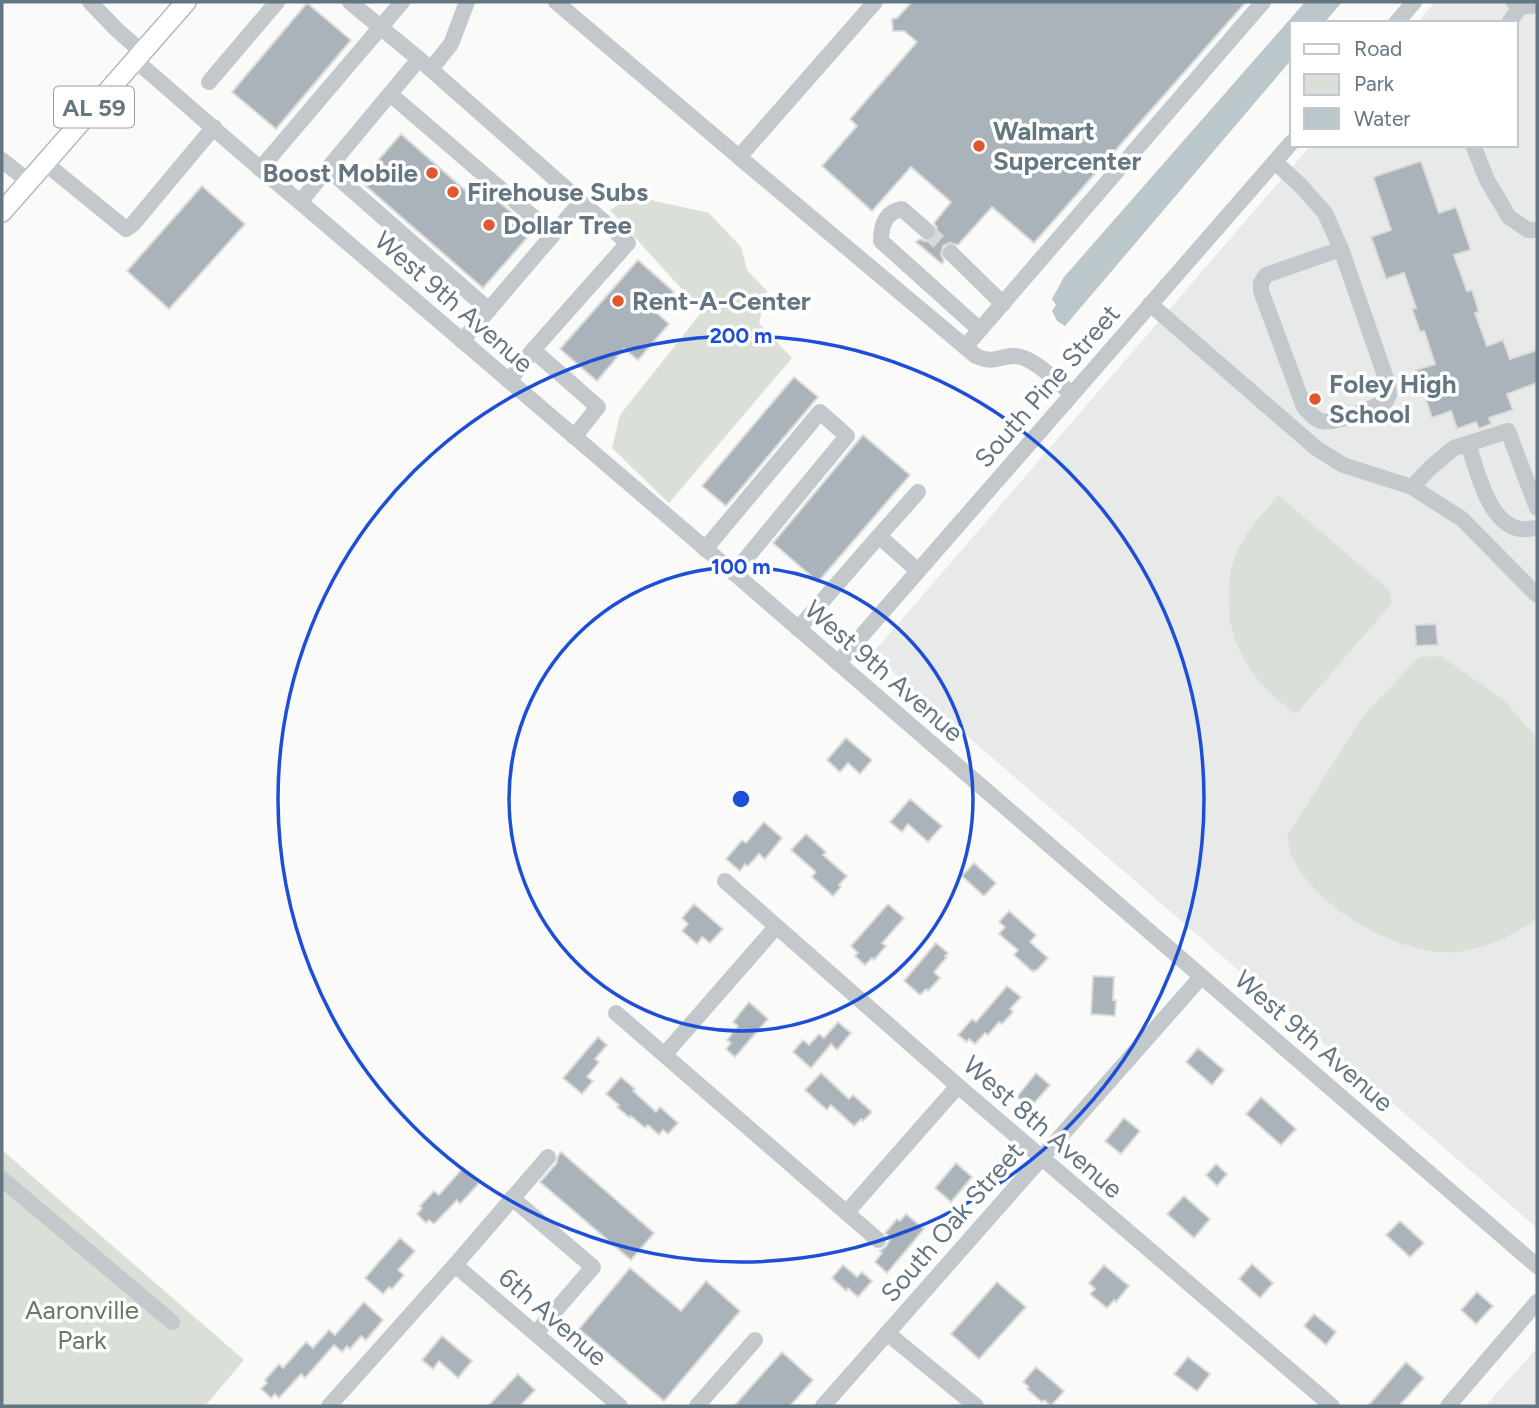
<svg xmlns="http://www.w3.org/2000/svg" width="1539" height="1408" viewBox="0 0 1539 1408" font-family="Figtree,sans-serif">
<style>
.built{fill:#e8e9e9}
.green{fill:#dadfd7}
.water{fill:#bbc7cb}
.building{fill:#aab3b9;stroke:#dcdcda;stroke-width:2}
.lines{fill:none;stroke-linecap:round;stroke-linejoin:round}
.minor-tunnel{stroke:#d5d9db;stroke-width:16;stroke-dasharray:16 8;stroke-linecap:butt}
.major-casing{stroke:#b5babe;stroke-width:22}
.minor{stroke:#c3c8cc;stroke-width:16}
.major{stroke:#fff;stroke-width:19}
.ring{fill:none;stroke:#1d4ed8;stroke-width:3.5}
.poi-dot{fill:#e4572e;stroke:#fff;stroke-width:2.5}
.labels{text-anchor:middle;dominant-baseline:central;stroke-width:7;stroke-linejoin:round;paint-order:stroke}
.shield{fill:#fff;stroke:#939fa8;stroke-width:2}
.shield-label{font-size:24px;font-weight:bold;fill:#657683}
.poi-label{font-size:26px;font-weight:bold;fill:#657683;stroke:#fff;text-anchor:start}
.street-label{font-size:26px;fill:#657683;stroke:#fff}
.park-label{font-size:26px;fill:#687a64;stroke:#fff}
.centre{fill:#1d4ed8;stroke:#fff;stroke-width:3.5}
.ring-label{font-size:21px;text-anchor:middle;font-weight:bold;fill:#1d4ed8;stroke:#fff;stroke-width:7;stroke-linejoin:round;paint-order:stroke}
</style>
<rect width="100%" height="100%" fill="#fafaf8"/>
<!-- built -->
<g class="built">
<path d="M1435 2H1537V1228L872 654 1311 145H1516V23H1417Z"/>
<path d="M1537 1348V1406H1485Z"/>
</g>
<!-- green -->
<g class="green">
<path d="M633 196 709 213 741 247 747 270 767 291 759 323 792 358 669 503 612 448 620 415 704 309 679 286 610 210Z"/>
<path d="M1278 495 1389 590 1392 603 1296 714C1254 683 1226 647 1229 593 1229 581 1230 569 1235 557 1243 534 1263 514 1278 495Z"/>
<path d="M1441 656 1505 701 1537 739V918C1515 935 1486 949 1458 952 1403 958 1315 908 1292 857 1289 851 1289 843 1287 836L1363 716 1419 657Z"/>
<path d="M2 1150 244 1360 205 1406H2Z"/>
</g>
<!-- water -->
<path class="water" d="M1305 2H1342L1324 23H1292V59L1065 326 1057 321 1052 311 1056 305 1052 299 1064 277Z"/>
<!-- building -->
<g class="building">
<path d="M912 2H1246L1034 243 992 207 958 245 949 243 943 246 941 255 944 261 942 264 916 242 920 239 924 241H930L935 237 937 228 934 223 951 202 911 167 872 211 822 166 857 126 850 119 917 42 904 31H893L892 19 897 18Z"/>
<path d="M307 3 351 40 276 129 232 92Z"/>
<path d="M401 134 465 190 474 180 533 231 483 288 360 181Z"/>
<path d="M1421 161 1439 213 1456 207 1471 250 1454 255 1467 291 1472 290 1479 312 1475 313 1487 346 1503 340 1510 359 1537 350V383L1507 394 1513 410 1489 418 1491 424 1479 429 1476 422 1457 429 1451 411 1432 418 1416 370 1435 364 1424 331 1420 332 1412 309 1416 308 1404 273 1386 279 1371 237 1391 230 1373 177Z"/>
<path d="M202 186 245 224 169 309 127 271Z"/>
<path d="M638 260 674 292 656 312 669 324 638 360 624 349 597 381 560 349Z"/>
<path d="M794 377 818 397 726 506 702 486Z"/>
<path d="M863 435 910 475 818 582 773 543Z"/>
<path d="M1436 624 1438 645 1416 646 1415 625Z"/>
<path d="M846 738 872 760 860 774 848 763 840 772 827 760Z"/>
<path d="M910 799 942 826 928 842 908 824 902 832 890 822Z"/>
<path d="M764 822 782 838 765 859 759 854 748 866 745 864 740 871 726 859 742 840 746 843Z"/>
<path d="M806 834 826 852 823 855 847 876 839 885 841 887 833 896 812 877 816 872 791 850Z"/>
<path d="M974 863 996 883 984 896 962 876Z"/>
<path d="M694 904 723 929 710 943 702 937 697 944 682 931 688 924 682 918Z"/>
<path d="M888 904 904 918 882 943 886 946 874 960 872 958 865 965 855 956 858 953 851 946Z"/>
<path d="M1009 911 1036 935 1030 942 1048 958 1036 971 1034 970 1033 972 1014 955 1018 950 999 934 1005 927 999 922Z"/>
<path d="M936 943 948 953 945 956 947 957 934 972 940 978 928 991 926 989 920 995 904 981Z"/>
<path d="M1093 976 1114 977 1113 1000H1116L1115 1016 1091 1014Z"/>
<path d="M1007 986 1021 997 1010 1009 1013 1012 1002 1024 999 1022 988 1035 985 1033 975 1044 969 1039 967 1042 958 1035 972 1019 976 1022Z"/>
<path d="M749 1002 768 1019 735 1057 726 1049 731 1043 727 1040 738 1026 733 1022Z"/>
<path d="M838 1022 851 1033 837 1050 831 1044 811 1068 793 1052 803 1040 809 1045 819 1034 824 1038Z"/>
<path d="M598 1037 607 1045 595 1059 599 1062 587 1077 593 1081 582 1094 563 1078Z"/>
<path d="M1198 1048 1224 1070 1212 1085 1186 1062Z"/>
<path d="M821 1073 849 1099 853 1095 872 1112 863 1121 861 1119 854 1126 831 1105 827 1110 805 1090Z"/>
<path d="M1036 1073 1050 1085 1030 1108 1017 1097Z"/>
<path d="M621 1077 635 1089 633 1091 656 1112 660 1107 678 1123 668 1134 663 1130 659 1135 648 1125 645 1128 631 1116 630 1118 617 1107 619 1105 606 1094Z"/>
<path d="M1261 1097 1296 1129 1281 1145 1246 1114Z"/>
<path d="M1124 1118 1140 1131 1121 1154 1105 1141Z"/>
<path d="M561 1152 654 1233 631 1260 540 1182 556 1164 558 1156Z"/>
<path d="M956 1163 972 1177 951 1202 935 1188Z"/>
<path d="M1216 1164 1227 1174 1217 1186 1206 1175Z"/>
<path d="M463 1168 479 1183 460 1204 457 1200 434 1224 429 1220 426 1223 417 1214 422 1208 420 1206 434 1191 439 1195Z"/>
<path d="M1184 1196 1210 1219 1194 1238 1167 1214Z"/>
<path d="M906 1214 924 1229 887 1273 875 1262 882 1253 880 1251 886 1246 891 1238 885 1233 897 1219 900 1221Z"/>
<path d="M1400 1221 1424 1243 1410 1257 1386 1235Z"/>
<path d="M400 1238 415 1251 398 1270 404 1275 392 1289 389 1287 383 1294 365 1278Z"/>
<path d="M1252 1264 1273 1283 1260 1298 1239 1279Z"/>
<path d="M843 1265 857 1277 862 1272 872 1281 858 1297 848 1288 846 1291 832 1278Z"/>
<path d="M1104 1265 1129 1286 1116 1302 1114 1300 1107 1308 1090 1294 1095 1289 1089 1283Z"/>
<path d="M630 1268 681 1311 706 1281 740 1311 664 1401 579 1329Z"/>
<path d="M997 1282 1026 1307 979 1359 951 1334Z"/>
<path d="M1477 1292 1493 1306 1476 1324 1461 1310Z"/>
<path d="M364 1302 383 1320 366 1340 361 1336 350 1349 347 1346 342 1352 334 1345 305 1378 301 1374 279 1398 275 1394 271 1398 261 1389 267 1383 265 1380 279 1364 283 1368 306 1342 313 1348 329 1330 335 1335Z"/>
<path d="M1314 1314 1336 1332 1326 1345 1304 1326Z"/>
<path d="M442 1336 472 1361 458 1378 439 1361 433 1369 422 1360Z"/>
<path d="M782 1352 813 1380 790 1406H734Z"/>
<path d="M1188 1357 1210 1374 1197 1391 1174 1374Z"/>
<path d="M1406 1362 1424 1378 1399 1406H1368Z"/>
<path d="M1036 1367 1064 1391 1051 1406 1044 1400 1042 1402 1027 1389 1029 1387 1023 1382Z"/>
<path d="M518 1374 535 1390 520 1406H488Z"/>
</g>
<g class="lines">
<!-- minor-tunnel -->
<path class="minor-tunnel" d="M927 231 951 253"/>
<!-- major casing -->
<g class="major-casing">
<path id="major" d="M2 212 186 2"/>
</g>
<!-- minor -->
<g class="minor">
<path d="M90 2 116 29 142 52"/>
<path d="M556 2 739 157 875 2"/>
<path d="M1514 2 1520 7 1537 5"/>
<path d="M1396 23 1414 2"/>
<path d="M1509 23 1520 7"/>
<path d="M419 59 628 243 533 350 509 381"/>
<path d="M135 60C190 107 244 156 300 202L734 573 1537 1266"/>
<path d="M431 69 451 44 467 2"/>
<path d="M209 82 277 2"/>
<path d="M390 94 553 234"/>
<path d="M1473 145 1487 180 1509 217 1528 230H1537"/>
<path d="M739 157 976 356C994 364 996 357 1013 356 1032 355 1058 383 1072 394"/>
<path d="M2 160 28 181"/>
<path d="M1275 162 1301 186 1325 213 1341 249 1388 384 1389 395 1385 402C1371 408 1335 425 1321 421 1314 419 1309 412 1304 407L1261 291V283L1266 275 1341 249"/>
<path d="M45 163 126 229 133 224 214 127"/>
<path d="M260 169 402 2"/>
<path d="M328 169 489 310"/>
<path d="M300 202 419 59 350 2"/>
<path d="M927 231 902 209C885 212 881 226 881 241L980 330"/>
<path d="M951 253 1003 304"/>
<path d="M1150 304 1316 448 1343 465 1412 487 1462 519 1537 595"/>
<path d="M462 341 581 202"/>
<path d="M965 347 1263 2"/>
<path d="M533 350 598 407 574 437"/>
<path d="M1468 444C1477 469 1488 525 1521 529 1526 530 1532 528 1537 528"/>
<path d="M1412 487 1430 468 1454 448 1508 431 1537 508"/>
<path d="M879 536 918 492"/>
<path d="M705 549 820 412 847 436 734 573"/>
<path d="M798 629 879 536 918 571"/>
<path d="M838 663 1292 142"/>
<path d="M725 881 958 1086 1332 1406"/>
<path d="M616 1013 878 1240"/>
<path d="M665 1054 776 927"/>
<path d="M2 1179 172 1322"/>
<path d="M512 1198 593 1267 536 1333"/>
<path d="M847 1212 958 1086"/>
<path d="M455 1265 620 1406"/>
<path d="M887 1333 976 1406"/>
<path d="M329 1406 455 1265 548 1157"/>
<path d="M697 1406 755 1340"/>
<path d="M823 1406 1201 977"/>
<path d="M1448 1406 1537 1302"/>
</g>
<!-- major -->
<use href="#major" class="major"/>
</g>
<!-- distance rings -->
<g class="ring">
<circle cx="741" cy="799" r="232"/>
<circle cx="741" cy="799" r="463"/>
</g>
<!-- markers -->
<g class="poi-dot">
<circle cx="979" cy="146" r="7"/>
<circle cx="432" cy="173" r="7"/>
<circle cx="453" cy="192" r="7"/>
<circle cx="489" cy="225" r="7"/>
<circle cx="618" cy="301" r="7"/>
<circle cx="1315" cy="399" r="7"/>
</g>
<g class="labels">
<!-- shield labels -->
<rect class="shield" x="54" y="86.5" width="80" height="41" rx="5"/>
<g class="shield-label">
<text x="94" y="107">AL 59</text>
</g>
<!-- poi labels -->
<g class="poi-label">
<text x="993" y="131">Walmart<tspan x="993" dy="30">Supercenter</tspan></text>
<text x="418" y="173" text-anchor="end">Boost Mobile</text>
<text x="467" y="192">Firehouse Subs</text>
<text x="503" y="225">Dollar Tree</text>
<text x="632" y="301">Rent-A-Center</text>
<text x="1329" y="384">Foley High<tspan x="1329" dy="30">School</tspan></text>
</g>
<!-- street labels -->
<g class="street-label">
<text transform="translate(454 302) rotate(41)">West 9th Avenue</text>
<text transform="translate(1047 386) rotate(-49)">South Pine Street</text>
<text transform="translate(884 671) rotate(41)">West 9th Avenue</text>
<text transform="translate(1314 1041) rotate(41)">West 9th Avenue</text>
<text transform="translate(1043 1127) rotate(41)">West 8th Avenue</text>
<text transform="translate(952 1222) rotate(-49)">South Oak Street</text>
<text transform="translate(553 1317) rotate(41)">6th Avenue</text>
</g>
<!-- park labels -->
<g class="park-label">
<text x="82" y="1310">Aaronville<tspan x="82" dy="30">Park</tspan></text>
</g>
</g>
<circle cx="741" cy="799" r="10" class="centre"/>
<g class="ring-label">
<text x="741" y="343">200 m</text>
<text x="741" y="574">100 m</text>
</g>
<!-- border -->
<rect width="1539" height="1408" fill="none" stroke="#657683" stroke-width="7"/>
<!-- legend -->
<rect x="1290" y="21" width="228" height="126" fill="#ffffff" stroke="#c1c8cd" stroke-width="2"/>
<rect x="1304" y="44" width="35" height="10" fill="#ffffff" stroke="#c1c8cd" stroke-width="2"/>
<text x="1354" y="56" font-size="21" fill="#657683">Road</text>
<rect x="1304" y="74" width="35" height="21" fill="#dadfd7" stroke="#c1c8cd" stroke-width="2"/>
<text x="1354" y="91" font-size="21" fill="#657683">Park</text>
<rect x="1304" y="108" width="35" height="21" fill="#bbc7cb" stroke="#c1c8cd" stroke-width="2"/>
<text x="1354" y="126" font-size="21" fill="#657683">Water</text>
</svg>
